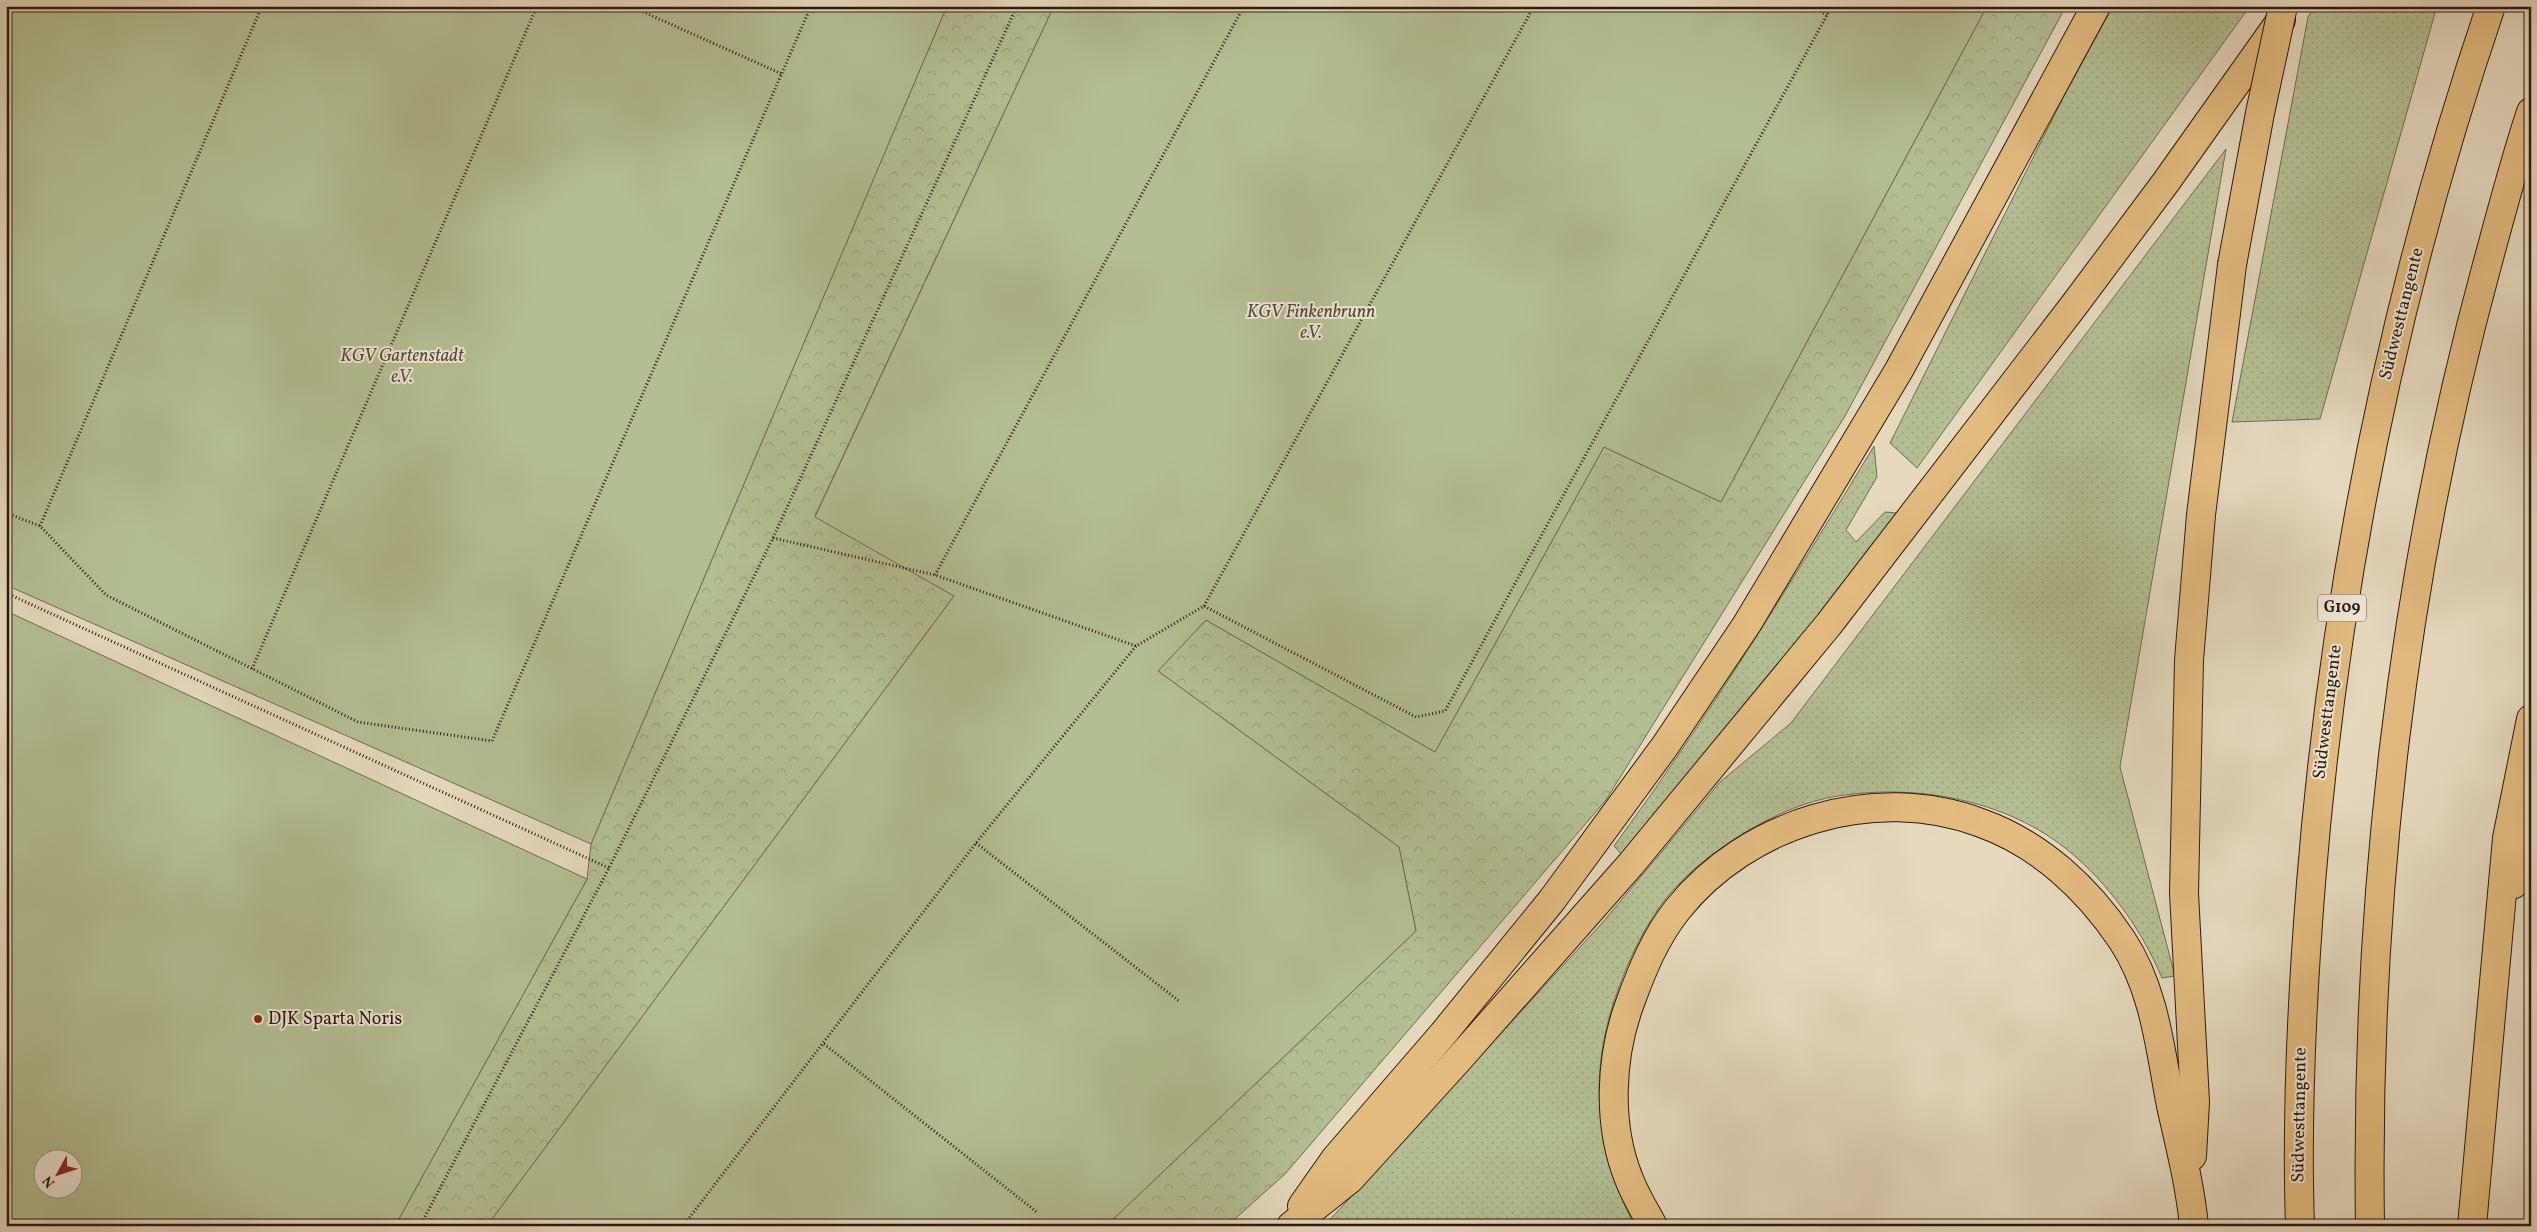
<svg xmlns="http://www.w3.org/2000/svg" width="2537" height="1232" viewBox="0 0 2537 1232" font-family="Vollkorn,serif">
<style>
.grass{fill:url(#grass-dots);stroke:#706c51}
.forest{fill:url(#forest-crowns);stroke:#706c51}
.garden{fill:#b3bf93;stroke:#706c51;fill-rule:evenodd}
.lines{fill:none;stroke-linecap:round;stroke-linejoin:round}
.highway-casing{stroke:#2c190f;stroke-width:30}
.path{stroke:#2c190f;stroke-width:3;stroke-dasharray:1 2.5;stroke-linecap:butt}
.highway{stroke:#e2bc7f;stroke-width:28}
.highway-bridge-casing{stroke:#2c190f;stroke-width:30;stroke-linecap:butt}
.highway-bridge{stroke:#e2bc7f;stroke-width:28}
.poi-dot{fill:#8f2418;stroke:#eee6d5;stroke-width:2}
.labels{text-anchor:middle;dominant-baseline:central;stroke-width:4;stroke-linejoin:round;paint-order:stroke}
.shield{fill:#eee6d5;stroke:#66564a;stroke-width:1}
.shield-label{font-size:16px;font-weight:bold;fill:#2c190f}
.park-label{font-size:18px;font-style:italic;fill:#544b37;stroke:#eee6d5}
.street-label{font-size:18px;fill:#2c190f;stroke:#eee6d5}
.poi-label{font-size:18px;fill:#2c190f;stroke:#eee6d5;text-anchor:start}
</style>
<defs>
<pattern id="grass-dots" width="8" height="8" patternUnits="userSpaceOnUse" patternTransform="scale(1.25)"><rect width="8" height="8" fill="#b3bf93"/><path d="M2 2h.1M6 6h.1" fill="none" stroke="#9aa47e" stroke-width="1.8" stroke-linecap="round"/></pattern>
<pattern id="forest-crowns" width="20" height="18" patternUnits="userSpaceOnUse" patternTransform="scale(1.25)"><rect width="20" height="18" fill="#b3bf93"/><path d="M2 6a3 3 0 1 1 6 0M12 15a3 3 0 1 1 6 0" fill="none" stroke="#9aa47e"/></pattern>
</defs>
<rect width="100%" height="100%" fill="#e5d9be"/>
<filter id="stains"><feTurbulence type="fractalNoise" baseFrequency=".004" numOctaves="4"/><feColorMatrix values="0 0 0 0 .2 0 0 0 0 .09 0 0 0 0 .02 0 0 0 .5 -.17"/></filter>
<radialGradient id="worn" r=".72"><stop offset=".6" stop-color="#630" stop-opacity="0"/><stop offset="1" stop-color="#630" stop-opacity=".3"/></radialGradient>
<!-- grass -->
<g class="grass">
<path d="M2113 6H2250L1917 468 1890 443 2063 98Z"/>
<path d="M2315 6H2437L2320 419 2232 422 2308 17Z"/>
<path d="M2226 149 2120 767 2175 976 2162 978C2143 933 2114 891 2077 858 2014 801 1920 783 1838 796 1805 801 1772 816 1744 833 1717 850 1688 871 1667 897 1645 925 1630 957 1618 990 1588 1070 1594 1151 1635 1226H1324L1603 922 1720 782 1791 723Z"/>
<path d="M1874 446 1877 477 1846 530 1856 542 1885 512 1898 513 1778 668 1622 855 1614 846C1708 718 1791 583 1874 446Z"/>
</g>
<!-- forest -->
<g class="forest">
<path d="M947 6H1054L815 516 954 596 487 1226H395L587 879 591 844Z"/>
<path d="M1987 6H2066L1845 416 1606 800 1285 1174 1227 1226H1106L1416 931 1399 847 1158 671 1206 620 1435 752 1604 447 1721 502Z"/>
</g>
<!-- garden -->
<g class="garden">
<path d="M6 6H947L591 844 6 585Z"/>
<path d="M1054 6H1987L1721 502 1604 447 1435 752 1206 620 1158 671 1399 847 1416 931 1106 1226H487L954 596 815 517Z"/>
<path d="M6 611 587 879 395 1226H6ZM42 1160H72V1190H42Z"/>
</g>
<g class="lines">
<!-- highway casing -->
<g class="highway-casing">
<g id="highway">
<path d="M2514 884 2531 832"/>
<path d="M2192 1156 2195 1102 2184 893 2189 660 2201 515 2232 265"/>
<path d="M1302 1206 1335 1159 1443 1034 1552 900 1665 746 1747 624 1899 370 2096 6"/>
<path d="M1291 1226 1350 1179 1458 1060 1631 864 1829 624 2075 304 2166 182 2281 20"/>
<path d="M1653 1226C1645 1211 1635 1195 1629 1179 1607 1125 1610 1057 1630 1003 1642 970 1655 938 1677 910 1747 822 1875 783 1981 823 2040 844 2088 889 2122 940 2155 990 2160 1049 2171 1106 2180 1146 2190 1185 2194 1226"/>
<path d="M2300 1226C2296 1111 2302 997 2311 883 2335 584 2394 291 2491 6"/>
<path d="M2370 1226C2365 903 2402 577 2487 265 2501 214 2514 163 2531 112"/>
<path d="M2472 1226 2507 838 2531 719"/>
</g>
</g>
<!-- path -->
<g class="path">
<path d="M630 6 782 74"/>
<path d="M1811 6 1827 15"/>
<path d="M6 513 40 526 106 595 358 722 492 741 811 6"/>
<path d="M40 526 262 6"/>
<path d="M773 538 935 575 1136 646 1204 606 1416 717 1445 711 1832 6"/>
<path d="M935 575 1244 6"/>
<path d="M6 593 609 868"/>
<path d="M1204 606 1534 6"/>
<path d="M252 669 537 6"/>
<path d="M976 843 1179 1001"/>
<path d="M824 1044 1038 1213"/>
<path d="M420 1226 609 868 773 538 1017 6"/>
<path d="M683 1226 976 843 1136 646"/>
</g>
<!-- highway -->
<use href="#highway" class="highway"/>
<!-- highway-bridge casing -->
<g class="highway-bridge-casing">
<path id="highway-bridge" d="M2232 265 2260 113 2283 6"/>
</g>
<!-- highway-bridge -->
<use href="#highway-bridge" class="highway-bridge"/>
</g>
<!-- markers -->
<circle class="poi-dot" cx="258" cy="1019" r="5"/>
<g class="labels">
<!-- shield labels -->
<rect class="shield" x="2318" y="594.5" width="48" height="27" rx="4"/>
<g class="shield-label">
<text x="2342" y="608">G109</text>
</g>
<!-- park labels -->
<g class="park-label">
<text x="1311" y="312">KGV Finkenbrunn<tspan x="1311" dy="21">e.V.</tspan></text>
<text x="402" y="356">KGV Gartenstadt<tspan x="402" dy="21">e.V.</tspan></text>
</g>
<!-- street labels -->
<g class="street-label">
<text transform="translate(2402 314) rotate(-76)">Südwesttangente</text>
<text transform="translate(2328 712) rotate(-83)">Südwesttangente</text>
<text transform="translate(2300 1115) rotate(-89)">Südwesttangente</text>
</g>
<!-- poi labels -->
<g class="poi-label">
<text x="268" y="1019">DJK Sparta Noris</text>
</g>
</g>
<!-- margin -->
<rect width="2537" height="1232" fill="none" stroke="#e5d9be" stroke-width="25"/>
<rect x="8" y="8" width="2522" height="1217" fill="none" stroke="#2c190f" stroke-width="2.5"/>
<rect x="12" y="12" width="2512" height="1207" fill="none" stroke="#2c190f"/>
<!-- north arrow -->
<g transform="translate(58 1174) rotate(230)"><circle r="24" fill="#eee6d5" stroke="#a09486"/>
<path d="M0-4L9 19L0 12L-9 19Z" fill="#8f2418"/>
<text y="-8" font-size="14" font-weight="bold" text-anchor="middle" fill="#2c190f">N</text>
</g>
<rect width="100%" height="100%" filter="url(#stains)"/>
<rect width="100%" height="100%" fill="url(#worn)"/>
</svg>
